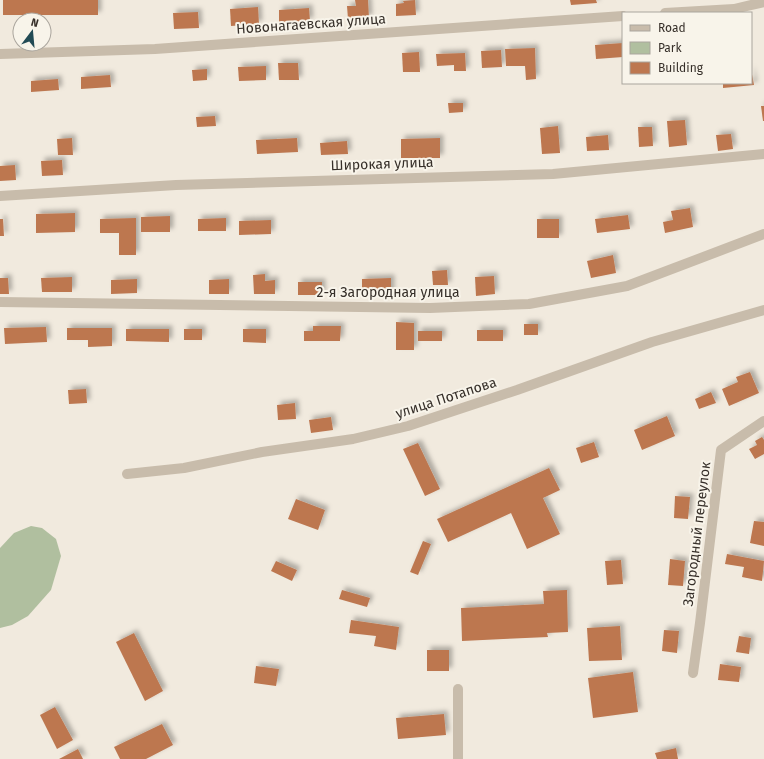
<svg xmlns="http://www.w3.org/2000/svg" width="764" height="759" viewBox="0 0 764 759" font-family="'Fira Sans',sans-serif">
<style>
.green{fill:#b0bf9f}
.building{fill:#bd7750;filter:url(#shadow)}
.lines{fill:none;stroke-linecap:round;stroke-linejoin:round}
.minor{stroke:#c8bcab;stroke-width:10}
.labels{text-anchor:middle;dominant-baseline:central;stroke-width:4;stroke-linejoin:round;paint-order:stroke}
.street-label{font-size:14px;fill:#362f29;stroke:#f8f4ea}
</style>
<defs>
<filter id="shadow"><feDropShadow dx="3.5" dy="-3.5" stdDeviation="2" flood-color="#0004"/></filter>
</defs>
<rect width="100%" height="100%" fill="#f1eade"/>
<!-- green -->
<path class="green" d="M31 526 42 528 56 539 61 556 51 590 28 616 12 625 0 628V548L14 533Z"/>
<!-- building -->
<g class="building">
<rect x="3" y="0" width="95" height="15"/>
<path d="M355 0H368L369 18 348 19 347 6H356Z"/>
<path d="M415 0 416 15 396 16V4L404 3 403 1Z"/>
<path d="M570 0H596L597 3 571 5Z"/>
<path d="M258 7 259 24 231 26 230 9Z"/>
<path d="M309 8 310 21 279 23V10Z"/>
<path d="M198 12 199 28 174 29 173 13Z"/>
<path d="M623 43V57L596 59 595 45Z"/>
<path d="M535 48 536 79 526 80 525 66H506L505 49Z"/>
<path d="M501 50 502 67 482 68 481 51Z"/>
<path d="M419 52 420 72H403L402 53Z"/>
<path d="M465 53 466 71H454V65L437 66 436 54Z"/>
<path d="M278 63H298L299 80H279Z"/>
<path d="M266 66V80L239 81 238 67Z"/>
<path d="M207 69V80L193 81 192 70Z"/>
<path d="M751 69 754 85 723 88V83H751Z"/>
<path d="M110 75 111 87 81 89V77Z"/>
<path d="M58 79 59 90 31 92V81Z"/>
<path d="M448 103H463V112L449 113Z"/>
<path d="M761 106H764V121H763Z"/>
<path d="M215 116 216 126 197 127 196 117Z"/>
<path d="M685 120 687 145 669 147 667 121Z"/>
<path d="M558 126 560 153 542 154 540 128Z"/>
<path d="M638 127H652L653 146 639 147Z"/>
<path d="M731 134 733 149 718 151 716 135Z"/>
<path d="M608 135 609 150 587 151 586 137Z"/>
<path d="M72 138 73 155H58L57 139Z"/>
<path d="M297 138 298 152 257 154 256 140Z"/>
<path d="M440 138V158H401V139Z"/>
<path d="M347 141 348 154 321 155 320 143Z"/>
<path d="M62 160 63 175 42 176 41 161Z"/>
<path d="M15 165 16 180 0 181V166Z"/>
<path d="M690 208 693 227 665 233 663 222 673 220 671 211Z"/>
<path d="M75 213V232L36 233V214Z"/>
<path d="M628 215 630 229 597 233 595 219Z"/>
<path d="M170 216V232H141V217Z"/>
<path d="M136 218V255H119V233H100V219Z"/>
<path d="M226 218V231H198V219Z"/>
<path d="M0 219H3L4 236H0Z"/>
<rect x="537" y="219" width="22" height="19"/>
<path d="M271 220V234L239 235V221Z"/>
<path d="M613 255 616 273 591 278 587 261Z"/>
<path d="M447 270 448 285H433L432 271Z"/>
<path d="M265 274V281L275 280V294H254L253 275Z"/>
<path d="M494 276 495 294 476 296 475 277Z"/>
<path d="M72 277V292H42L41 278Z"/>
<path d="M0 278H8L9 294H0Z"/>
<path d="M391 278V295L362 296V279Z"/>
<path d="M137 279V293L111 294V280Z"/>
<path d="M229 279V294H209V280Z"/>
<rect x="298" y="282" width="24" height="13"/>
<path d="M396 322 414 323V350H396Z"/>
<rect x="524" y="324" width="14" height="11"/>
<path d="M313 326H341L340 341H304V331H313Z"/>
<path d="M46 327 47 342 5 344 4 328Z"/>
<path d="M67 328H112V346L88 347V340H67Z"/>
<path d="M126 329H169V342L126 341Z"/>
<rect x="184" y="329" width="18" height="11"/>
<path d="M243 329H266V343L243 342Z"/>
<rect x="477" y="330" width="26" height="11"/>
<rect x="418" y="331" width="24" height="10"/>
<path d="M750 372 759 393 729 406 722 389 738 382 736 377Z"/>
<path d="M86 389 87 403 69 404 68 390Z"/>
<path d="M711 392 716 403 699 409 695 399Z"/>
<path d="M295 403 296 419 278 420 277 405Z"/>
<path d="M667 416 675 436 642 450 634 430Z"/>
<path d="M331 417 333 430 311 433 309 420Z"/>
<path d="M762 437 764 440V454L755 459 749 449 757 445 755 441Z"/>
<path d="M594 442 599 457 581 463 576 448Z"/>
<path d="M418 443 440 489 425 496 403 449Z"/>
<path d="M549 468 560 490 543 498 560 534 527 549 511 513 448 542 437 519Z"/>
<path d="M675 496 690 497 688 519 674 518Z"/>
<path d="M296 499 325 510 318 530 288 519Z"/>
<path d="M754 521 764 522V546L750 543Z"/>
<path d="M423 541 431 544 418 575 410 572Z"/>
<path d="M727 554 764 561 762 581 742 577 744 567 725 564Z"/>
<path d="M670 559 685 561 683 586 668 585Z"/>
<path d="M621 560 623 584 607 585 605 561Z"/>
<path d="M276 561 297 570 292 581 271 571Z"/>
<path d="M342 590 370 598 367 607 339 599Z"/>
<path d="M567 590 568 632 547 633 548 637 462 641 461 608 544 604 543 591Z"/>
<path d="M351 620 399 627 396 650 374 646 376 636 349 633Z"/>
<path d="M620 626 622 660 589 661 587 628Z"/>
<path d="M664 630 679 631 677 653 662 651Z"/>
<path d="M134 633 163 691 145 701 116 642Z"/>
<path d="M739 636 751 638 749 654 736 652Z"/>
<rect x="427" y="650" width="22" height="21"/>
<path d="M720 664 741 667 739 682 718 680Z"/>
<path d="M256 666 279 669 276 686 254 683Z"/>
<path d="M633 672 638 712 593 718 588 678Z"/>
<path d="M55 707 73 740 57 749 40 715Z"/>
<path d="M444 714 446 735 398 739 396 718Z"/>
<path d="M162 724 173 745 146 759H120L114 747Z"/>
<path d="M676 748 678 759H657L655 753Z"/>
<path d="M78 749 83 759H59Z"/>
</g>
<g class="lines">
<!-- minor -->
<g class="minor">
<path d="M665 13 734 9 764 2"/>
<path d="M0 54 155 49 623 16"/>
<path d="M0 196 176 185 553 174 764 154"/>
<path d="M0 302 430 308 529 304 627 286 764 234"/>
<path d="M127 474 184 468 262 452 353 439 408 426 517 390 652 342 764 310"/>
<path d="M693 673 700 623 721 450 764 421"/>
<path d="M458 689V759"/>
</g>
</g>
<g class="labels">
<!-- street labels -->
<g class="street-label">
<text transform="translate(311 24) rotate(-4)">Новонагаевская улица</text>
<text transform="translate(382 164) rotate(-2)">Широкая улица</text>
<text x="388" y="292">2-я Загородная улица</text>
<text transform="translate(446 398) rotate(-18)">улица Потапова</text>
<text transform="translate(697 534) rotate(-83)">Загородный переулок</text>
</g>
</g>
<!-- legend -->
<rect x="622" y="12" width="130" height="72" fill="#f8f4ea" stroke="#aaa59d"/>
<rect x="630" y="25" width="20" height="6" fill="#c8bcab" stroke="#aaa59d"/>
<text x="658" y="32" font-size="12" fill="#362f29">Road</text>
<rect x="630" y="42" width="20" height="12" fill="#b0bf9f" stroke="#aaa59d"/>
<text x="658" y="52" font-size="12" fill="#362f29">Park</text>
<rect x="630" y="62" width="20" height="12" fill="#bd7750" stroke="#aaa59d"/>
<text x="658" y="72" font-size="12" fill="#362f29">Building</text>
<!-- north arrow -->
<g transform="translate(32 32) rotate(16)"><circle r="19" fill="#f8f4ea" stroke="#aaa59d"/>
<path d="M0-3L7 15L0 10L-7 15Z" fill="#224b55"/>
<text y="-6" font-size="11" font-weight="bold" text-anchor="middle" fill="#362f29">N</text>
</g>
</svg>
